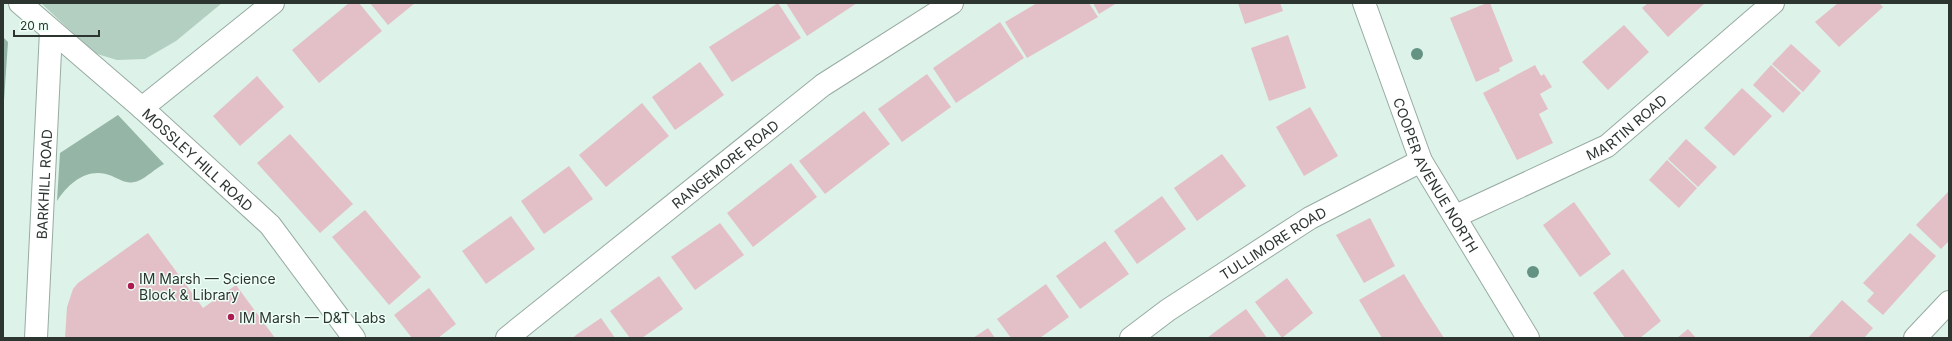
<svg xmlns="http://www.w3.org/2000/svg" width="1952" height="341" viewBox="0 0 1952 341" font-family="Inter,sans-serif">
<style>
.green{fill:#b2cfc1}
.forest{fill:#95b5a6}
.building{fill:#e3c0c7}
.lines{fill:none;stroke-linecap:round;stroke-linejoin:round}
.minor-casing{stroke:#97aba2;stroke-width:24}
.minor{stroke:#fff;stroke-width:22}
.tree{fill:#659383}
.poi-dot{fill:#ac1c53;stroke:#edfff6;stroke-width:1.5}
.labels{text-anchor:middle;dominant-baseline:central;stroke-width:3;stroke-linejoin:round;paint-order:stroke}
.street-label{font-size:14px;fill:#2d3531;stroke:#edfff6}
.poi-label{font-size:14px;fill:#2d3531;stroke:#edfff6;text-anchor:start}
</style>
<rect width="100%" height="100%" fill="#ddf2e8"/>
<!-- green -->
<path class="green" d="M41 3H222L176 41 145 59 117 60 94 53Z"/>
<!-- forest -->
<g class="forest">
<path d="M3 37 8 42 3 115Z"/>
<path d="M118 115 164 164C156 168 146 178 138 181 127 185 121 180 112 176 89 166 69 182 57 201L60 153Z"/>
</g>
<!-- building -->
<g class="building">
<path d="M349 3H359L382 31 319 83 292 50Z"/>
<path d="M370 3H415L388 25Z"/>
<path d="M778 3 801 38 732 82 709 47Z"/>
<path d="M786 3H857L807 36Z"/>
<path d="M1037 3H1089L1098 17 1027 58 1005 22Z"/>
<path d="M1093 3H1117L1099 14Z"/>
<path d="M1238 3H1280L1283 11 1245 24Z"/>
<path d="M1487 3H1490L1513 61 1499 68 1500 71 1476 82 1450 18Z"/>
<path d="M1648 3H1705L1668 37 1642 8Z"/>
<path d="M1838 3H1879L1883 7 1839 47 1815 22Z"/>
<path d="M1000 22 1024 58 956 103 933 68Z"/>
<path d="M1624 25 1649 52 1608 90 1582 62Z"/>
<path d="M1288 35 1306 88 1269 101 1251 48Z"/>
<path d="M1791 44 1821 71 1803 92 1772 64Z"/>
<path d="M700 62 724 95 675 130 652 97Z"/>
<path d="M1535 65 1541 76 1544 74 1552 87 1540 94 1548 109 1539 114 1553 143 1517 160 1483 93Z"/>
<path d="M1771 65 1801 93 1783 113 1753 85Z"/>
<path d="M927 74 951 107 902 142 878 109Z"/>
<path d="M257 76 284 107 240 146 213 116Z"/>
<path d="M1742 88 1772 116 1734 156 1704 128Z"/>
<path d="M642 103 669 136 606 187 579 155Z"/>
<path d="M1310 107 1338 156 1304 176 1276 127Z"/>
<path d="M864 111 890 144 825 194 799 161Z"/>
<path d="M290 134 353 204 320 233 257 163Z"/>
<path d="M1686 139 1717 167 1698 187 1668 159Z"/>
<path d="M1222 154 1246 186 1197 221 1174 188Z"/>
<path d="M1667 160 1697 188 1679 208 1649 180Z"/>
<path d="M791 163 817 197 753 247 727 213Z"/>
<path d="M569 166 593 199 544 234 521 201Z"/>
<path d="M1949 191V241L1941 249 1916 225Z"/>
<path d="M1162 196 1186 229 1137 264 1114 231Z"/>
<path d="M1574 202 1611 254 1580 277 1543 225Z"/>
<path d="M365 210 421 277 389 305 332 237Z"/>
<path d="M511 216 535 249 486 284 462 251Z"/>
<path d="M1370 218 1395 266 1364 283 1336 235Z"/>
<path d="M720 223 744 255 695 290 671 257Z"/>
<path d="M148 233 203 308 236 285 275 338H65L67 307 73 289 78 283Z"/>
<path d="M1910 233 1936 256 1883 315 1867 301 1874 293 1863 283Z"/>
<path d="M1105 241 1129 274 1080 309 1056 276Z"/>
<path d="M1623 269 1661 321 1640 338H1625L1593 293Z"/>
<path d="M1404 274 1424 307 1444 338H1382L1359 300Z"/>
<path d="M659 276 683 309 642 338H630L610 311Z"/>
<path d="M1287 278 1313 313 1282 338 1255 302Z"/>
<path d="M1046 284 1069 317 1040 338H1011L997 319Z"/>
<path d="M429 288 456 324 438 338H412L394 315Z"/>
<path d="M1842 300 1873 328 1864 338H1808Z"/>
<path d="M1246 309 1267 338H1207L1224 325Z"/>
<path d="M601 318 615 338H573L576 335Z"/>
<path d="M988 328 995 338H973Z"/>
<path d="M1688 329 1696 338H1677Z"/>
</g>
<g class="lines">
<!-- minor casing -->
<g class="minor-casing">
<g id="minor">
<path id="s1" d="M20 3 142 108 270 225 354 338"/>
<path id="s2" d="M1364 3 1421 161 1528 338"/>
<path d="M142 108 273 3"/>
<path id="s3" d="M1456 216 1607 146 1773 3"/>
<path id="s4" d="M36 338 51 31"/>
<path id="s5" d="M507 338 823 85 952 3"/>
<path id="s6" d="M1131 338 1168 310 1310 218 1421 161"/>
<path d="M1915 338 1949 302"/>
</g>
</g>
<!-- minor -->
<use href="#minor" class="minor"/>
</g>
<!-- trees -->
<g class="tree">
<circle cx="1417" cy="54" r="6"/>
<circle cx="1533" cy="272" r="6"/>
</g>
<!-- markers -->
<g class="poi-dot">
<circle cx="131" cy="286" r="4"/>
<circle cx="231" cy="317" r="4"/>
</g>
<g class="labels">
<!-- street labels -->
<g class="street-label">
<text stroke="none"><textPath href="#s3" startOffset="193">MARTIN ROAD</textPath></text>
<text stroke="none"><textPath href="#s1" startOffset="237">MOSSLEY HILL ROAD</textPath></text>
<text stroke="none"><textPath href="#s5" startOffset="279">RANGEMORE ROAD</textPath></text>
<text stroke="none"><textPath href="#s2" startOffset="187">COOPER AVENUE NORTH</textPath></text>
<text stroke="none"><textPath href="#s4" startOffset="154">BARKHILL ROAD</textPath></text>
<text stroke="none"><textPath href="#s6" startOffset="171">TULLIMORE ROAD</textPath></text>
</g>
<!-- poi labels -->
<g class="poi-label">
<text x="139" y="278">IM Marsh — Science<tspan x="139" dy="16">Block &amp; Library</tspan></text>
<text x="239" y="317">IM Marsh — D&amp;T Labs</text>
</g>
</g>
<!-- border -->
<rect width="1952" height="341" fill="none" stroke="#2d3531" stroke-width="8"/>
<!-- scale -->
<path d="M14 30v6h85v-6" fill="none" stroke="#2d3531" stroke-width="2"/>
<text x="20" y="30" font-size="12" fill="#2d3531" stroke="#edfff6" stroke-width="3" paint-order="stroke">20 m</text>
</svg>
